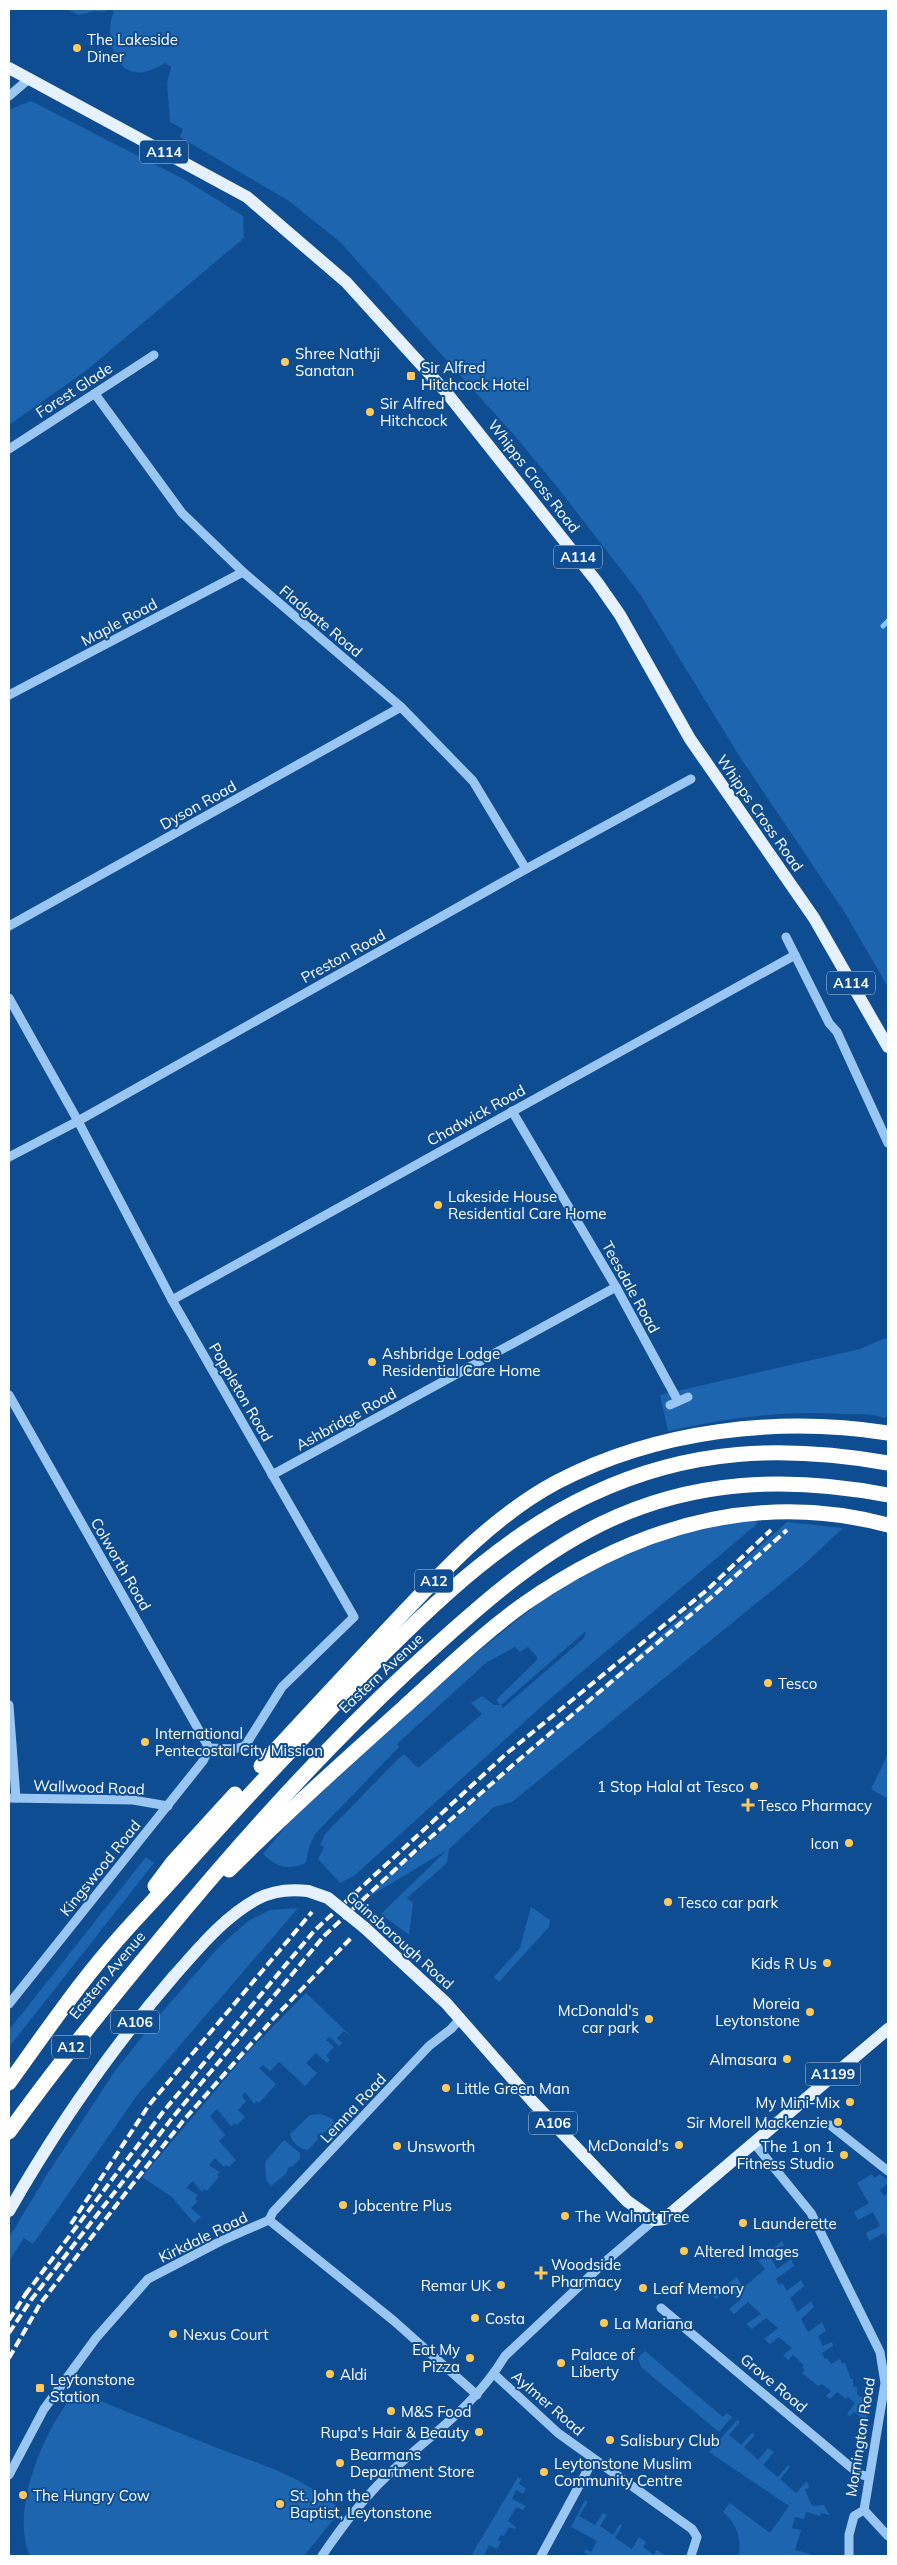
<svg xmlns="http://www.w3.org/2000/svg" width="897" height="2565" viewBox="0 0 897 2565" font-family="Mulish,sans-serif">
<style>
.green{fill:#1d65af;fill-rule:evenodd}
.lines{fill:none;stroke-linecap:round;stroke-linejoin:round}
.stream{stroke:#8bc2f8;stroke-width:5}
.minor{stroke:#9ac6f4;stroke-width:9}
.major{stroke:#e6f1ff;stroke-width:12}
.highway{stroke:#fff;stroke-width:15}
.rail{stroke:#fff;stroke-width:4;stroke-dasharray:9 4;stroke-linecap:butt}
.major-bridge{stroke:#e6f1ff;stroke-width:12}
.poi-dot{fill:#ffc95c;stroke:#0f4d92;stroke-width:2}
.labels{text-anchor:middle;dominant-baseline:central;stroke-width:4;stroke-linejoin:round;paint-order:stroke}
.shield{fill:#0f4d92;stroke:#b7cade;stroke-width:1}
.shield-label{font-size:14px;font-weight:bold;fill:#fff}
.poi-label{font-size:15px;fill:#fff;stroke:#0f4d92;text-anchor:start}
.street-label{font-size:15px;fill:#fff;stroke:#0f4d92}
</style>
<rect width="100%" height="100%" fill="#0f4d92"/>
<!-- green -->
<g class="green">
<path d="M66 9H108L105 12 94 11 79 15Z"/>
<path d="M110 9H888V987L845 913 738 754 640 594 558 488 515 436 340 242 289 201 180 137 183 129 170 122 167 83 171 67 165 63C156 68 146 74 135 72 112 69 105 29 114 12Z"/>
<path d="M31 101 187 181 243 216 244 238 88 369 9 425V110Z"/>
<path d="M888 1337V1415L885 1418C872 1413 857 1414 843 1414 783 1410 726 1418 668 1431L660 1395 860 1349Z"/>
<path d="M756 1519 757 1524 552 1697 355 1875 340 1883 318 1859 324 1847 320 1845 325 1834 396 1761 404 1754 418 1768 482 1714 471 1703 482 1696 494 1705H500L496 1700 537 1660V1657L528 1647 520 1652 515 1647 487 1662 397 1744 399 1747 315 1834 309 1847 306 1863C287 1870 278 1868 263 1854L294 1816 362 1753 476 1653 542 1600 597 1566 667 1536ZM586 1631 584 1638 503 1708 501 1705Z"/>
<path d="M787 1522 843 1528 801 1567 512 1802 494 1807 449 1849 447 1863 407 1898 413 1903 409 1935 381 1914 447 1850 365 1899 392 1870 408 1861Z"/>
<path d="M888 1754V1799L871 1789Z"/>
<path d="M146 1857 154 1863 9 2047V2030Z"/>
<path d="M531 1907 550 1920 549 1927 499 1982 494 1977 520 1948Z"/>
<path d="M298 1908 138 2094 33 2244 24 2238 9 2261V2238L48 2173 115 2071 162 2012 218 1948 248 1921 270 1910Z"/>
<path d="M306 1993 352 2037 344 2031 337 2038 342 2043 339 2046 330 2037 326 2040 334 2047 326 2056 330 2060 327 2063 316 2053 306 2063 317 2073 305 2086 279 2062 270 2071 263 2065 259 2068 276 2084 259 2103 257 2101 254 2104 245 2092 242 2096 246 2101 238 2110 245 2117 237 2125 235 2123 231 2126 217 2109 210 2116 225 2135 219 2141 236 2160 229 2167 226 2165 224 2167 215 2158 209 2165 220 2172 217 2175 219 2177 207 2191 204 2189 202 2192 193 2181 186 2188 198 2195 195 2199 198 2201 191 2208 201 2217 194 2223 172 2197 142 2177 247 2053Z"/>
<path d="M321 2114 333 2119 334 2123 325 2132 317 2135 318 2139 308 2150C300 2150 291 2141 290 2134L310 2115Z"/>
<path d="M284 2140 300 2153V2159L293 2166 289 2167 286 2174 271 2186 266 2180 265 2162Z"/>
<path d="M872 2174 874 2178 880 2174 888 2180V2183L880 2190 884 2196 888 2193V2240L884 2233 869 2241 866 2233 880 2226 873 2212 858 2220 854 2212 869 2203 857 2183Z"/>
<path d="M782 2241 784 2245 770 2256 777 2269 791 2259 794 2266 776 2279 779 2285 782 2283 787 2291 801 2280 804 2286 790 2298 797 2312 811 2301 814 2307 801 2319 808 2332 822 2322 826 2331 818 2336 823 2346 832 2342 833 2346 822 2353 825 2359 827 2358 831 2364 840 2359 842 2364 845 2363 851 2379H853V2387H857V2394L861 2397 870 2398 864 2437 860 2434 864 2427 860 2424 863 2419 854 2412 850 2416 847 2414 855 2403 848 2397 846 2399 837 2392 830 2399 826 2396 831 2391 822 2384 818 2386 802 2373 805 2370 802 2367 804 2365 793 2355 788 2360 783 2355 792 2348 779 2337 770 2344 764 2339 778 2328 766 2318 752 2329 746 2324 761 2314 748 2302 734 2314 729 2309 741 2299 729 2289 716 2299 713 2296 737 2277 743 2288 765 2269 758 2261Z"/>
<path d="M645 2351 723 2417 727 2413 732 2417 719 2432 641 2367 638 2358Z"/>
<path d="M76 2391C120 2409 165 2427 210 2445 260 2465 299 2473 341 2510L304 2556H30C9 2509 45 2428 76 2391Z"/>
<path d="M737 2420 740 2422 729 2435 741 2445 752 2433 755 2435 744 2447 758 2460 768 2448 774 2452 763 2465 778 2477 788 2465 790 2467 780 2479 796 2493 807 2481 809 2488 805 2490 812 2506 824 2505 830 2515 821 2513 820 2516 806 2512 804 2519 795 2517 792 2528 801 2530 795 2550 810 2554 809 2556H739C741 2538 738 2525 723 2512L730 2503 770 2533 789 2506 709 2452Z"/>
<path d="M518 2477 521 2479 519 2484 526 2488 523 2494 516 2490 512 2499 526 2506 523 2510 516 2507 508 2521 516 2527 515 2529 509 2527 504 2536 501 2535 498 2540 501 2542 497 2549 489 2545 484 2556H471Z"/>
<path d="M585 2500 588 2502 579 2516 595 2525 603 2513 607 2515 600 2526 613 2535 620 2524 622 2526 615 2538 632 2549 639 2537 646 2542 643 2547 654 2555 657 2550 666 2556H589L584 2552 586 2549 591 2552 597 2541 571 2527Z"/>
</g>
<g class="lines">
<!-- stream -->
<path class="stream" d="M883 626 888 621"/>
<!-- minor -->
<g class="minor">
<path d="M9 96 30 78"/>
<path d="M95 394 182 513 243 572 401 707 473 781 526 869"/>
<path d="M9 449 154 355"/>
<path d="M9 695 243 572"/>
<path d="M9 926 401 707"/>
<path d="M786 937 829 1023 837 1032 888 1143"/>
<path d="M9 998 78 1121 172 1300 354 1617 282 1687 245 1746 234 1749 209 1748"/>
<path d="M512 1111 616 1287 678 1401"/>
<path d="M9 1157 78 1121 526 869 691 779"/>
<path d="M172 1300 795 955"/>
<path d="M9 1395 209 1748"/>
<path d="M670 1405 688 1397"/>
<path d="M272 1475 616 1287"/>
<path d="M9 1705 16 1798"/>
<path d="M9 1798 133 1800 168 1806"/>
<path d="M9 2004 203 1761 209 1748"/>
<path d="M830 2125 888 2171"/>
<path d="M754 2143 811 2213 880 2352 885 2383 864 2510"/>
<path d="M269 2220 273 2212 429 2046 451 2029 460 2019"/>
<path d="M269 2220 394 2321 477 2395"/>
<path d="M661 2308 859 2474 869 2477"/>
<path d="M494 2374 558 2433 692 2529 697 2537 691 2556"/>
<path d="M9 2475 44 2409 96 2338 148 2279 221 2241 269 2220"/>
<path d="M864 2510 888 2536"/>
<path d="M322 2556C342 2526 366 2495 393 2470 435 2431 474 2407 505 2356L606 2261 654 2220"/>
<path d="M541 2556 593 2460"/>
<path d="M849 2556V2535L854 2516 864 2510"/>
</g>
<!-- major -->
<g class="major">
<path d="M9 68 247 197 346 282 446 392 597 582 620 615 690 739 814 918 888 1047"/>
<path d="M365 1928 446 2003 533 2102 627 2201 654 2220 664 2219 888 2029"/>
<path d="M9 2211C57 2127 111 2049 174 1976 199 1948 223 1918 257 1899 272 1891 291 1889 308 1891"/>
</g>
<!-- highway -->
<g class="highway">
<path d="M261 1766C304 1719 348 1672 392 1625 441 1573 493 1516 557 1482 657 1430 778 1416 888 1433"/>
<path d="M229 1870C285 1814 343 1762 402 1709 442 1673 481 1635 524 1604 633 1528 756 1490 888 1525"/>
<path d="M155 1886 173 1862 235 1794"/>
<path d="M9 2083C42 2037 75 1989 112 1946 134 1920 159 1895 181 1870 226 1820 271 1771 317 1723 396 1640 487 1542 592 1494 690 1448 784 1445 888 1463"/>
<path d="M9 2132C57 2065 109 2001 162 1937 240 1842 318 1755 409 1670 468 1616 528 1560 601 1524 693 1479 789 1476 888 1495"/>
</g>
<!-- rail -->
<g class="rail">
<path d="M71 2224 149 2105 312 1912"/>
<path d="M25 2295 163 2112 314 1931 506 1754 707 1590 771 1530"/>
<path d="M9 2320 29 2289"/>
<path d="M9 2333 31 2300 173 2117 324 1936 414 1852 514 1764 714 1595 787 1530"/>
<path d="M9 2358 40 2304 128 2190 183 2121 273 2019 353 1936"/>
</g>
<!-- major-bridge -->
<path class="major-bridge" d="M308 1891 328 1898 365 1928"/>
</g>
<!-- markers -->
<g class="poi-dot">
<circle cx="77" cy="48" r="5"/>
<circle cx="285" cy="362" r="5"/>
<rect x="406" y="371" width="10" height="10" rx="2.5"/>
<circle cx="370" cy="412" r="5"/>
<circle cx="438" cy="1205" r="5"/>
<circle cx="372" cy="1362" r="5"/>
<circle cx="768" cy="1683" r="5"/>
<circle cx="145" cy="1742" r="5"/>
<circle cx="754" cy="1786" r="5"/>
<path d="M745.5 1797.5h5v5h5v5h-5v5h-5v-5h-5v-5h5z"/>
<circle cx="849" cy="1843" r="5"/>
<circle cx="668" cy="1902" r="5"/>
<circle cx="827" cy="1963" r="5"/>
<circle cx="810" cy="2012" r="5"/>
<circle cx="649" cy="2019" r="5"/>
<circle cx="787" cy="2059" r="5"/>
<circle cx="446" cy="2088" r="5"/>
<circle cx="850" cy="2102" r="5"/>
<circle cx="838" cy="2122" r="5"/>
<circle cx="679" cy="2145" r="5"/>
<circle cx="397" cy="2146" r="5"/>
<circle cx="844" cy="2155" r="5"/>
<circle cx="343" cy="2205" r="5"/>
<circle cx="565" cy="2216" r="5"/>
<circle cx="743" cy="2223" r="5"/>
<circle cx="684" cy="2251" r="5"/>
<path d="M538.5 2265.5h5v5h5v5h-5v5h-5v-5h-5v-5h5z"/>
<circle cx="501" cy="2285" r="5"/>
<circle cx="643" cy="2288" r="5"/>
<circle cx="475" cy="2318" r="5"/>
<circle cx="604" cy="2323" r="5"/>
<circle cx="173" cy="2334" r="5"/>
<circle cx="470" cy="2358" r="5"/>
<circle cx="561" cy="2363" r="5"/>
<circle cx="330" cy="2374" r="5"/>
<rect x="35" y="2383" width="10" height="10" rx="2.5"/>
<circle cx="391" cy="2411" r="5"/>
<circle cx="479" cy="2432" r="5"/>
<circle cx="610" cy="2440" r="5"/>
<circle cx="340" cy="2463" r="5"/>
<circle cx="544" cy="2472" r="5"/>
<circle cx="23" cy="2495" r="5"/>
<circle cx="280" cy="2504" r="5"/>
</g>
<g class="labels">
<!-- shield labels -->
<g class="shield">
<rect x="140" y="140.5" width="48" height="23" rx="4"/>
<rect x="554" y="545.5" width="48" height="23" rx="4"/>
<rect x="827" y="971.5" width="48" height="23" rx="4"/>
<rect x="415" y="1569.5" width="38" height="23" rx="4"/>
<rect x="111" y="2010.5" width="48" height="23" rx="4"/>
<rect x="52" y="2035.5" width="38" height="23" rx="4"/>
<rect x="805.5" y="2062.5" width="55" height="23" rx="4"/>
<rect x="529" y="2111.5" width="48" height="23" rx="4"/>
</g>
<g class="shield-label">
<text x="164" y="152">A114</text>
<text x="578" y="557">A114</text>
<text x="851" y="983">A114</text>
<text x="434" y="1581">A12</text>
<text x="135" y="2022">A106</text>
<text x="71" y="2047">A12</text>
<text x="833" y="2074">A1199</text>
<text x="553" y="2123">A106</text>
</g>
<!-- poi labels -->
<g class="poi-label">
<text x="87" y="39">The Lakeside<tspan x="87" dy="17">Diner</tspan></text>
<text x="295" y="353">Shree Nathji<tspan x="295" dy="17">Sanatan</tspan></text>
<text x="421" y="367">Sir Alfred<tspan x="421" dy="17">Hitchcock Hotel</tspan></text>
<text x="380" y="403">Sir Alfred<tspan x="380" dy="17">Hitchcock</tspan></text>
<text x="448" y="1196">Lakeside House<tspan x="448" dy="17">Residential Care Home</tspan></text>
<text x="382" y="1353">Ashbridge Lodge<tspan x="382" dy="17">Residential Care Home</tspan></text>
<text x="778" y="1683">Tesco</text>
<text x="155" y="1733">International<tspan x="155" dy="17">Pentecostal City Mission</tspan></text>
<text x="744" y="1786" text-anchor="end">1 Stop Halal at Tesco</text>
<text x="758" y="1805">Tesco Pharmacy</text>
<text x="839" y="1843" text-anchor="end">Icon</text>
<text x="678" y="1902">Tesco car park</text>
<text x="817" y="1963" text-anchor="end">Kids R Us</text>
<text x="800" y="2003" text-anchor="end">Moreia<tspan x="800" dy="17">Leytonstone</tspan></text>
<text x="639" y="2010" text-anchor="end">McDonald's<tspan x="639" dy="17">car park</tspan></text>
<text x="777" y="2059" text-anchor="end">Almasara</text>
<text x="456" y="2088">Little Green Man</text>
<text x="840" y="2102" text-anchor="end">My Mini-Mix</text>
<text x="828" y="2122" text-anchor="end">Sir Morell Mackenzie</text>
<text x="669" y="2145" text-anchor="end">McDonald's</text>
<text x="407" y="2146">Unsworth</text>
<text x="834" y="2146" text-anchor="end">The 1 on 1<tspan x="834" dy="17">Fitness Studio</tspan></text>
<text x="353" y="2205">Jobcentre Plus</text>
<text x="575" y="2216">The Walnut Tree</text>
<text x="753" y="2223">Launderette</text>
<text x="694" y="2251">Altered Images</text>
<text x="551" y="2264">Woodside<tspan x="551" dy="17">Pharmacy</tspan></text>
<text x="491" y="2285" text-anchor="end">Remar UK</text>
<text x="653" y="2288">Leaf Memory</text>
<text x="485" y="2318">Costa</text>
<text x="614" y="2323">La Mariana</text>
<text x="183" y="2334">Nexus Court</text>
<text x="460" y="2349" text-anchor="end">Eat My<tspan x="460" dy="17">Pizza</tspan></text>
<text x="571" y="2354">Palace of<tspan x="571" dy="17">Liberty</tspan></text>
<text x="340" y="2374">Aldi</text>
<text x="50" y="2379">Leytonstone<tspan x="50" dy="17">Station</tspan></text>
<text x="401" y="2411">M&amp;S Food</text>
<text x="469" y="2432" text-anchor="end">Rupa's Hair &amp; Beauty</text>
<text x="620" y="2440">Salisbury Club</text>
<text x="350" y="2454">Bearmans<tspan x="350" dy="17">Department Store</tspan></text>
<text x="554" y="2463">Leytonstone Muslim<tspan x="554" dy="17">Community Centre</tspan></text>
<text x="33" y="2495">The Hungry Cow</text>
<text x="290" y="2495">St. John the<tspan x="290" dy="17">Baptist, Leytonstone</tspan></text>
</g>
<!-- street labels -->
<g class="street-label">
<text transform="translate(74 390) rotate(-33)">Forest Glade</text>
<text transform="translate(534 476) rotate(52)">Whipps Cross Road</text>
<text transform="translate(321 621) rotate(40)">Fladgate Road</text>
<text transform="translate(119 622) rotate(-28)">Maple Road</text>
<text transform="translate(198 805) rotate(-29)">Dyson Road</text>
<text transform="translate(760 813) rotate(55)">Whipps Cross Road</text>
<text transform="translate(343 956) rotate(-29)">Preston Road</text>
<text transform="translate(476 1115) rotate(-29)">Chadwick Road</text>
<text transform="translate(631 1287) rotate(61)">Teesdale Road</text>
<text transform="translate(241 1392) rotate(60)">Poppleton Road</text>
<text transform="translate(346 1419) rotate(-29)">Ashbridge Road</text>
<text transform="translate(121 1564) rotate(60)">Colworth Road</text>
<text transform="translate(381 1673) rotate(-43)">Eastern Avenue</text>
<text transform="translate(89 1787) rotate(2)">Wallwood Road</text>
<text transform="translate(100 1868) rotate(-51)">Kingswood Road</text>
<text transform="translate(400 1940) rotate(42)">Gainsborough Road</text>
<text transform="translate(107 1975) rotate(-50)">Eastern Avenue</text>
<text transform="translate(353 2108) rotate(-47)">Lemna Road</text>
<text transform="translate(203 2237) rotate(-26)">Kirkdale Road</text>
<text transform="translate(774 2383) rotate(40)">Grove Road</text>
<text transform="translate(548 2403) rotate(41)">Aylmer Road</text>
<text transform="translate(860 2437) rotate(-81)">Mornington Road</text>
</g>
</g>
<!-- border -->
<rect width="897" height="2565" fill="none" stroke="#ffffff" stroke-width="20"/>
</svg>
